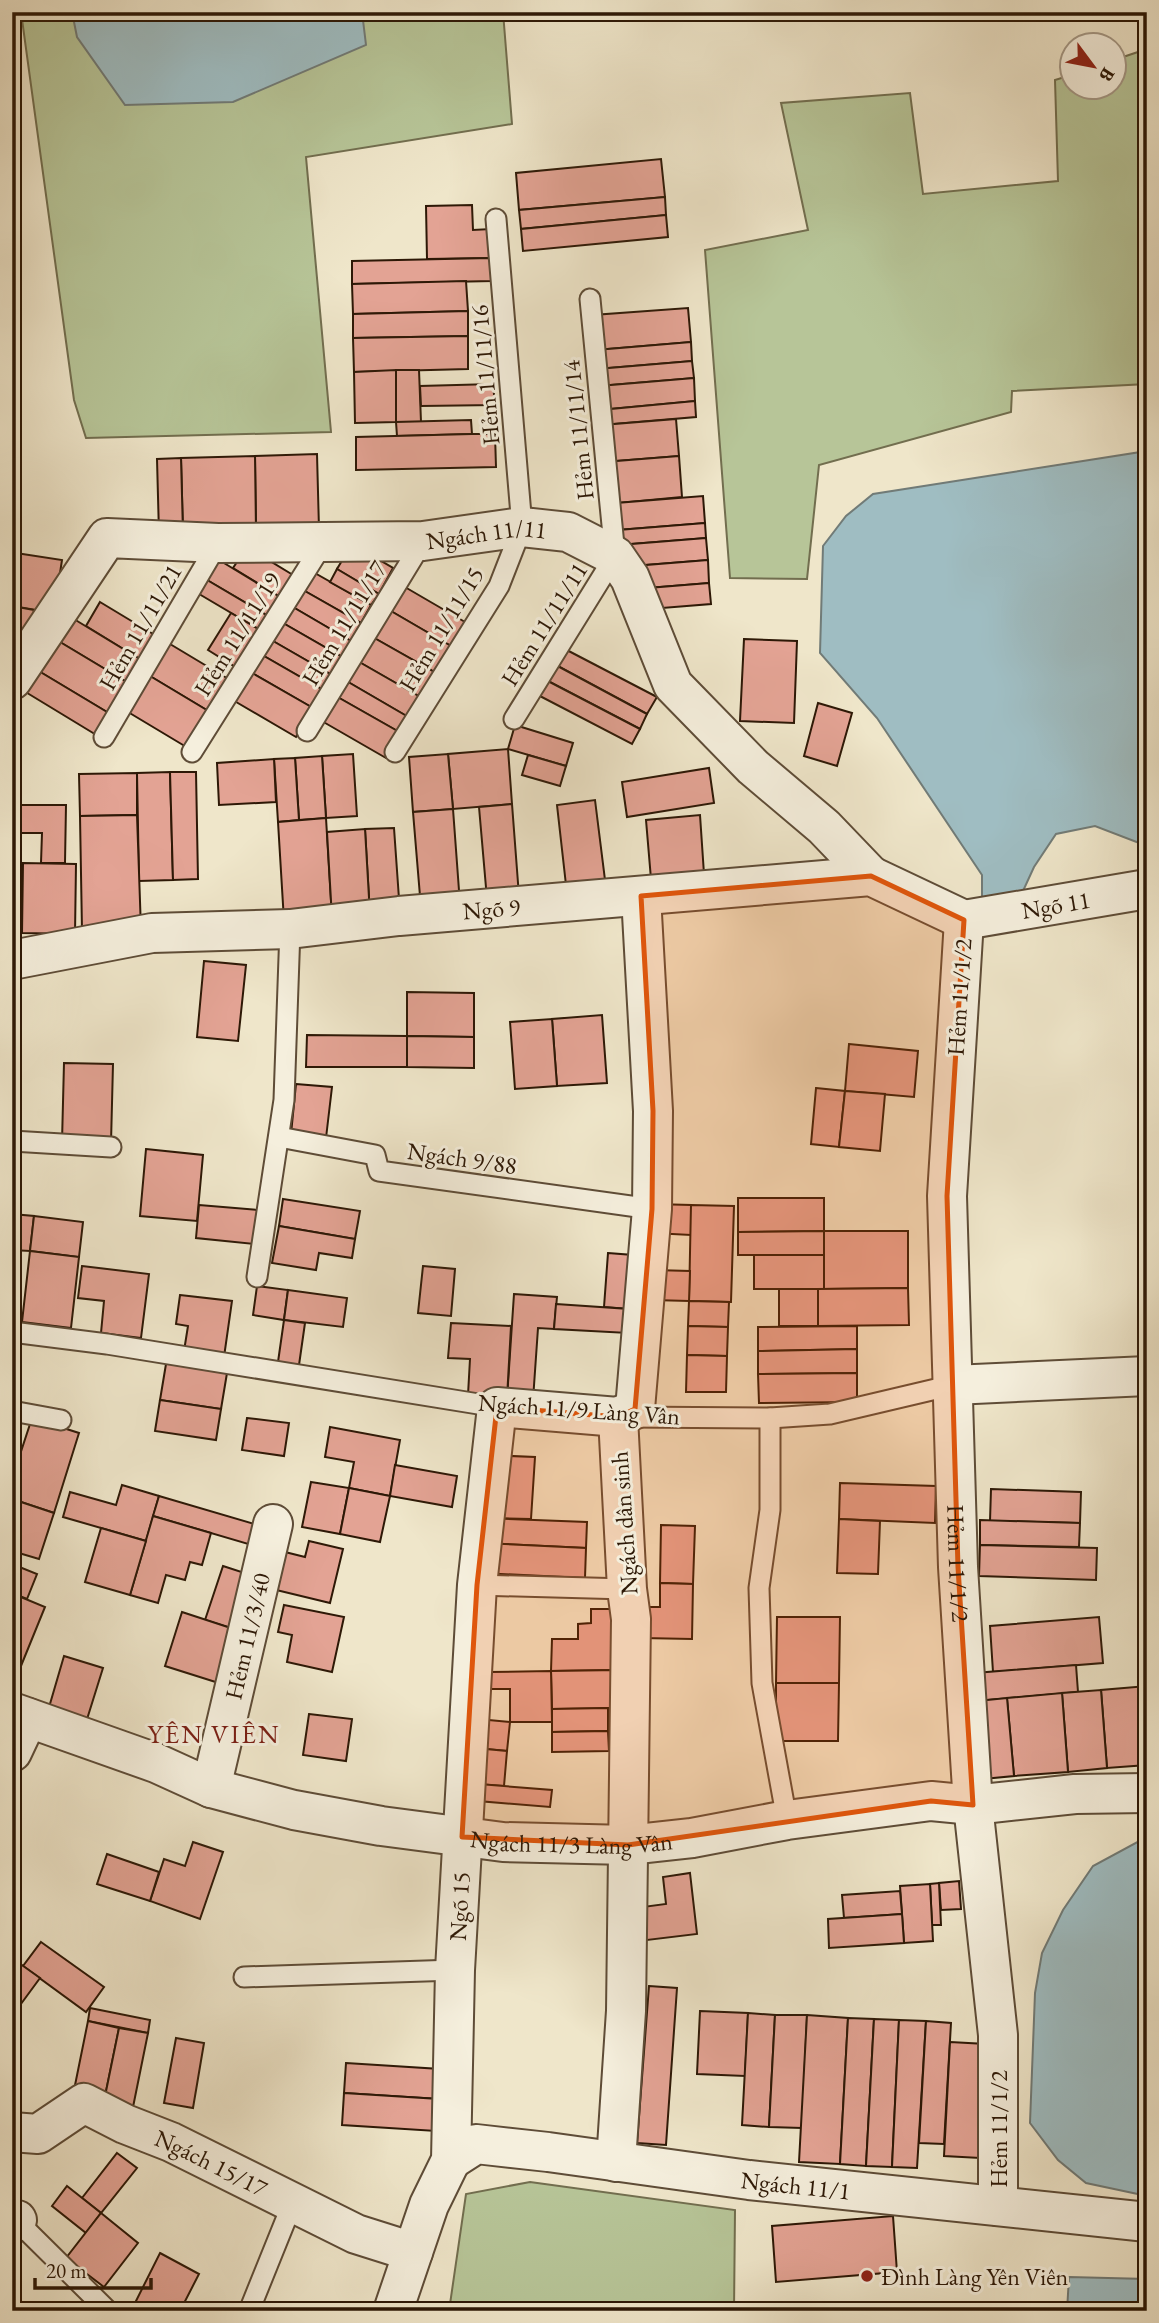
<svg xmlns="http://www.w3.org/2000/svg" width="1159" height="2323" viewBox="0 0 1159 2323" font-family="'EB Garamond',serif">
<style>
.green{fill:#b7c598;stroke:#726e4f;stroke-width:2}
.water{fill:#9fbdc2;stroke:#717b77;stroke-width:2}
.building{fill:#e3a394;stroke:#2d1806;stroke-width:2}
.lines{fill:none;stroke-linecap:round;stroke-linejoin:round}
.lane-casing{stroke:#5e4c37;stroke-width:23}
.street-casing{stroke:#5e4c37;stroke-width:42}
.lane{stroke:#f5efdd;stroke-width:19}
.street{stroke:#f5efdd;stroke-width:38}
.marked{fill:#df560c;fill-opacity:0.2;stroke:#df560c;stroke-width:5;stroke-linejoin:round}
.poi-dot{fill:#8f2418;stroke:#f5efdd;stroke-width:2.5}
.labels{text-anchor:middle;dominant-baseline:central;stroke-width:6;stroke-linejoin:round;paint-order:stroke}
.street-label{font-size:24px;fill:#2d1806;stroke:#f5efdd}
.poi-label{font-size:24px;fill:#2d1806;stroke:#f5efdd;text-anchor:start}
.neighbourhood-label{font-size:26px;letter-spacing:2px;fill:#7a1f14;stroke:#f5efdd}
</style>
<rect width="100%" height="100%" fill="#efe6ca"/>
<filter id="stains"><feTurbulence type="fractalNoise" baseFrequency=".00286" numOctaves="4"/><feColorMatrix values="0 0 0 0 .2 0 0 0 0 .09 0 0 0 0 .02 0 0 0 .5 -.17"/></filter>
<radialGradient id="worn" r=".72"><stop offset=".6" stop-color="#630" stop-opacity="0"/><stop offset="1" stop-color="#630" stop-opacity=".3"/></radialGradient>
<!-- green -->
<g class="green">
<path d="M21 12H503L512 124 306 157 331 432 86 438 74 400Z"/>
<path d="M1147 49V384L1012 391 1011 412 819 465 807 579 730 578 705 250 808 230 781 103 910 93 923 194 1058 181 1055 80 1071 75 1072 88H1114V60Z"/>
<path d="M530 2182 735 2210 734 2311H449L466 2194Z"/>
</g>
<!-- water -->
<g class="water">
<path d="M72 12H362L366 45 233 102 125 105 77 37Z"/>
<path d="M1147 451V846L1095 826 1056 834 1034 867 1023 891 982 913V875L877 718 820 653 823 546 846 516 873 494Z"/>
<path d="M1143 1839H1147V2196L1086 2183 1058 2160 1030 2123 1035 1993 1042 1953 1063 1910 1093 1866Z"/>
<path d="M1069 2277 1147 2279V2311H1067Z"/>
</g>
<!-- building -->
<g class="building">
<path d="M661 159 665 197 519 210 516 173Z"/>
<path d="M665 197 666 215 521 229 519 210Z"/>
<path d="M472 205 473 230 491 229V258L427 259 426 206Z"/>
<path d="M666 215 668 237 523 251 521 229Z"/>
<path d="M491 258 492 281 352 284V261Z"/>
<path d="M466 281 468 311 353 314 352 284Z"/>
<path d="M688 308 691 342 596 350 593 315Z"/>
<path d="M468 311V336L353 338V314Z"/>
<path d="M468 336V369L354 372 353 338Z"/>
<path d="M691 342 692 361 597 369 596 350Z"/>
<path d="M692 361 694 378 599 386 597 369Z"/>
<path d="M396 370H419L421 422H396Z"/>
<path d="M396 370V422L355 423 354 372Z"/>
<path d="M694 378 695 401 600 410 599 386Z"/>
<path d="M493 384 495 405 421 406 420 386Z"/>
<path d="M695 401 696 417 602 425 600 410Z"/>
<path d="M676 419 679 456 604 462 602 425Z"/>
<path d="M471 420 472 434 397 436 396 422Z"/>
<path d="M472 434H495L496 467 356 470V437Z"/>
<path d="M317 454 319 529 256 531 255 456Z"/>
<path d="M255 456 256 531 183 533 181 458Z"/>
<path d="M679 456 682 497 608 504 604 462Z"/>
<path d="M181 458 183 533 159 534 157 459Z"/>
<path d="M703 496 705 523 618 530 616 503Z"/>
<path d="M705 523 706 538 619 545 618 530Z"/>
<path d="M706 538 708 560 621 567 619 545Z"/>
<path d="M352 544 393 568 379 594 337 569Z"/>
<path d="M247 547 293 575 280 597 233 568Z"/>
<path d="M12 552 16 553 12 576Z"/>
<path d="M16 553 62 560 54 613 12 606V576Z"/>
<path d="M214 557 280 597 268 616 202 577Z"/>
<path d="M708 560 709 583 648 588 646 565Z"/>
<path d="M306 568 371 605 361 623 296 586Z"/>
<path d="M337 569 379 594 371 605 330 582Z"/>
<path d="M202 577 268 616 260 630 194 591Z"/>
<path d="M398 583 465 622 451 646 384 607Z"/>
<path d="M709 583 711 604 650 609 648 588Z"/>
<path d="M296 586 361 623 351 641 286 603Z"/>
<path d="M100 602 158 637 143 661 86 626Z"/>
<path d="M286 603 351 641 342 657 276 619Z"/>
<path d="M12 606 34 610 27 651 12 649Z"/>
<path d="M384 607 451 646 436 673 369 635Z"/>
<path d="M64 613 143 661 130 684 50 636Z"/>
<path d="M231 613 260 630 237 668 208 650Z"/>
<path d="M276 619 342 657 332 675 266 637Z"/>
<path d="M369 635 436 673 422 698 354 659Z"/>
<path d="M50 636 130 684 112 715 32 667Z"/>
<path d="M266 637 332 675 323 690 257 652Z"/>
<path d="M744 639 797 641 794 723 740 721Z"/>
<path d="M165 641 230 680 210 712 145 673Z"/>
<path d="M561 647 657 697 647 714 552 663Z"/>
<path d="M257 652 323 690 313 708 247 670Z"/>
<path d="M354 659 422 698 410 718 343 679Z"/>
<path d="M552 663 647 714 640 729 544 679Z"/>
<path d="M32 667 112 715 98 736 19 688Z"/>
<path d="M247 670 313 708 296 737 231 699Z"/>
<path d="M145 673 210 712 188 748 123 709Z"/>
<path d="M343 679 410 718 401 733 334 695Z"/>
<path d="M544 679 640 729 632 744 536 694Z"/>
<path d="M334 695 401 733 386 758 320 720Z"/>
<path d="M818 703 852 713 837 766 804 756Z"/>
<path d="M515 725 573 743 566 766 508 749Z"/>
<path d="M508 749 512 804 453 809 448 754Z"/>
<path d="M353 754 357 816 326 818 322 756Z"/>
<path d="M448 754 453 809 413 812 409 757Z"/>
<path d="M528 755 566 766 560 786 522 775Z"/>
<path d="M322 756 326 818 299 820 295 758Z"/>
<path d="M295 758 299 820 278 822 274 759Z"/>
<path d="M274 759 276 802 219 805 217 763Z"/>
<path d="M709 768 714 803 627 817 622 782Z"/>
<path d="M170 772 173 880 139 881 137 773Z"/>
<path d="M170 772H196L198 879 173 880Z"/>
<path d="M137 773V815L80 816 79 774Z"/>
<path d="M595 800 605 880 566 885 557 805Z"/>
<path d="M512 804 519 896 487 899 479 807Z"/>
<path d="M12 805H66L65 863H41L42 833H12Z"/>
<path d="M453 809 460 904 421 908 413 812Z"/>
<path d="M137 815 141 930 82 931 80 816Z"/>
<path d="M700 815 704 874 651 879 646 820Z"/>
<path d="M326 818 332 918 284 921 278 822Z"/>
<path d="M394 828 400 913 370 915 365 829Z"/>
<path d="M365 829 370 915 332 918 327 832Z"/>
<path d="M23 863 76 864 75 934 22 933Z"/>
<path d="M204 961 246 965 238 1041 197 1037Z"/>
<path d="M407 992 474 993V1037L407 1036Z"/>
<path d="M602 1015 607 1083 557 1086 552 1019Z"/>
<path d="M552 1019 557 1086 515 1089 510 1022Z"/>
<path d="M307 1035 407 1036V1067H306Z"/>
<path d="M407 1036 474 1037V1068L407 1067Z"/>
<path d="M849 1044 918 1051 914 1097 845 1091Z"/>
<path d="M64 1063 113 1064 111 1143 62 1142Z"/>
<path d="M296 1084 332 1087 326 1138 291 1134Z"/>
<path d="M816 1088 845 1091 839 1147 811 1144Z"/>
<path d="M845 1091 885 1094 880 1151 839 1147Z"/>
<path d="M146 1149 203 1155 197 1221 140 1216Z"/>
<path d="M738 1198H824V1231L738 1232Z"/>
<path d="M283 1199 360 1211 355 1239 279 1226Z"/>
<path d="M654 1204 691 1205V1235L653 1233Z"/>
<path d="M199 1205 258 1210 254 1244 196 1238Z"/>
<path d="M691 1205 734 1206 731 1302 689 1301Z"/>
<path d="M12 1214 34 1216 30 1251 12 1250Z"/>
<path d="M34 1216 83 1222 79 1257 30 1251Z"/>
<path d="M279 1226 355 1239 352 1258 319 1253 316 1270 272 1263Z"/>
<path d="M824 1231V1255H738V1232Z"/>
<path d="M824 1231H908V1288L824 1289Z"/>
<path d="M30 1251 79 1257 71 1328 22 1322Z"/>
<path d="M608 1253 633 1255 629 1309 604 1307Z"/>
<rect x="754" y="1255" width="70" height="34"/>
<path d="M82 1266 149 1274 141 1338 101 1333 104 1301 78 1298Z"/>
<path d="M423 1266 455 1269 451 1316 418 1313Z"/>
<path d="M654 1270 690 1271 689 1301 653 1300Z"/>
<path d="M257 1286 288 1290 284 1320 253 1315Z"/>
<path d="M908 1288 909 1325 818 1326V1289Z"/>
<rect x="779" y="1289" width="39" height="37"/>
<path d="M288 1290 347 1298 343 1327 284 1320Z"/>
<path d="M514 1294 557 1297 554 1329 538 1328 533 1400 507 1398Z"/>
<path d="M180 1295 232 1301 224 1357 184 1351 188 1326 176 1324Z"/>
<path d="M689 1301 729 1302 728 1327 688 1326Z"/>
<path d="M556 1304 629 1309 628 1333 554 1329Z"/>
<path d="M284 1320 305 1323 299 1365 278 1362Z"/>
<path d="M451 1323 511 1326 507 1398 468 1395 470 1359 448 1358Z"/>
<path d="M688 1326 728 1327 727 1356 687 1355Z"/>
<path d="M857 1326V1349L758 1351V1327Z"/>
<path d="M857 1349V1373L758 1374V1351Z"/>
<path d="M687 1355 727 1356 726 1392H686Z"/>
<path d="M167 1358 228 1367 221 1409 160 1400Z"/>
<path d="M857 1373V1402L759 1403 758 1374Z"/>
<path d="M160 1400 221 1409 216 1440 155 1431Z"/>
<path d="M32 1418 79 1433 54 1513 12 1499V1479Z"/>
<path d="M247 1418 289 1423 284 1456 242 1450Z"/>
<path d="M330 1427 400 1440 390 1496 349 1488 354 1462 325 1457Z"/>
<path d="M487 1455 535 1457 531 1519 484 1518Z"/>
<path d="M395 1465 457 1476 452 1507 390 1496Z"/>
<path d="M311 1482 349 1488 340 1534 302 1527Z"/>
<path d="M840 1483 936 1486 935 1523 839 1519Z"/>
<path d="M122 1485 159 1496 146 1541 63 1517 70 1492 116 1505Z"/>
<path d="M349 1488 390 1496 380 1542 340 1534Z"/>
<path d="M991 1489 1081 1492 1080 1523 990 1521Z"/>
<path d="M159 1496 268 1528 262 1548 153 1516Z"/>
<path d="M12 1499 54 1513 39 1559 12 1551Z"/>
<path d="M153 1516 211 1533 202 1565 190 1562 185 1580 166 1575 158 1603 130 1595Z"/>
<path d="M484 1518 587 1522 586 1548 483 1543Z"/>
<path d="M839 1519 880 1521 878 1574 837 1573Z"/>
<path d="M980 1520 1080 1523 1079 1547 980 1545Z"/>
<path d="M661 1525 695 1526 693 1584 660 1583Z"/>
<path d="M101 1528 146 1541 130 1595 85 1582Z"/>
<path d="M309 1541 343 1549 330 1603 268 1588 277 1550 305 1557Z"/>
<path d="M483 1543 586 1548 585 1578 481 1573Z"/>
<path d="M980 1545 1097 1548 1096 1580 979 1576Z"/>
<path d="M12 1564 37 1574 27 1599 12 1593Z"/>
<path d="M223 1566 260 1578 243 1632 205 1620Z"/>
<path d="M660 1583 693 1584 692 1639 642 1638 643 1607H660Z"/>
<path d="M16 1595 45 1607 12 1688V1604Z"/>
<path d="M284 1605 344 1617 332 1672 287 1662 292 1635 278 1632Z"/>
<path d="M591 1609H619V1670L551 1671 552 1639H578V1624L591 1623Z"/>
<path d="M182 1612 243 1632 225 1685 165 1666Z"/>
<path d="M777 1617H840L839 1683H776Z"/>
<path d="M1099 1617 1103 1663 993 1672 990 1626Z"/>
<path d="M64 1656 103 1668 83 1732 45 1721Z"/>
<path d="M1076 1665 1078 1692 977 1701 975 1673Z"/>
<path d="M619 1670V1708L552 1709 551 1671Z"/>
<path d="M551 1671 552 1722H510V1689H489V1672Z"/>
<path d="M776 1683H839L838 1741H776Z"/>
<path d="M1147 1686V1765L1107 1768 1101 1690Z"/>
<path d="M1101 1690 1107 1768 1068 1772 1062 1693Z"/>
<path d="M1062 1693 1068 1772 1014 1776 1007 1698Z"/>
<path d="M1007 1698 1014 1776 983 1779 977 1701Z"/>
<path d="M608 1708V1731L552 1732V1709Z"/>
<path d="M309 1714 352 1719 346 1761 303 1755Z"/>
<path d="M467 1718 510 1722 507 1751 464 1747Z"/>
<path d="M608 1731 609 1751 552 1752V1732Z"/>
<path d="M464 1747 507 1751 504 1786 461 1783Z"/>
<path d="M479 1784 552 1790 550 1807 478 1801Z"/>
<path d="M193 1842 223 1852 200 1919 150 1901 164 1859 185 1866Z"/>
<path d="M107 1854 159 1872 150 1901 97 1884Z"/>
<path d="M690 1873 697 1934 639 1941 635 1908 666 1904 663 1877Z"/>
<path d="M959 1881 961 1909 941 1910 939 1883Z"/>
<path d="M939 1883 941 1925H932L930 1884Z"/>
<path d="M930 1884 933 1941 904 1943 900 1886Z"/>
<path d="M900 1891 902 1914 844 1918 842 1895Z"/>
<path d="M902 1914 904 1943 829 1948 828 1919Z"/>
<path d="M41 1942 104 1987 86 2012 23 1966Z"/>
<path d="M12 1958 40 1978 18 2008 12 2004Z"/>
<path d="M649 1986 677 1988 666 2145 637 2143Z"/>
<path d="M90 2008 150 2020 148 2033 88 2021Z"/>
<path d="M700 2011 748 2013 745 2076 697 2074Z"/>
<path d="M748 2013 775 2015 769 2127 742 2125Z"/>
<path d="M775 2015H807L802 2128 769 2127Z"/>
<path d="M807 2015 848 2018 840 2164 799 2162Z"/>
<path d="M848 2018 874 2019 866 2166 840 2164Z"/>
<path d="M874 2019 899 2020 892 2167 866 2166Z"/>
<path d="M899 2020 926 2021 917 2168 892 2167Z"/>
<path d="M88 2021 119 2028 103 2106 72 2100Z"/>
<path d="M926 2021 951 2023 944 2144 919 2143Z"/>
<path d="M119 2028 148 2033 132 2112 103 2106Z"/>
<path d="M176 2038 204 2043 193 2108 164 2103Z"/>
<path d="M950 2042 986 2044 980 2158 944 2156Z"/>
<path d="M346 2063 440 2069 439 2099 344 2093Z"/>
<path d="M344 2093 439 2099 436 2131 342 2125Z"/>
<path d="M117 2153 137 2168 101 2213 82 2198Z"/>
<path d="M67 2186 101 2213 86 2233 52 2206Z"/>
<path d="M101 2213 138 2243 104 2287 66 2258Z"/>
<path d="M893 2216 897 2272 776 2282 772 2226Z"/>
<path d="M160 2253 199 2274 180 2311H131Z"/>
<path d="M279 2305 305 2311H278Z"/>
</g>
<g class="lines">
<!-- lane casing -->
<g class="lane-casing">
<g id="lane">
<path d="M514 719 615 556 590 299"/>
<path d="M307 731 423 541"/>
<path d="M104 737 218 543"/>
<path d="M192 752 324 542"/>
<path d="M395 752 499 586 522 527 496 219"/>
<path d="M279 1137 375 1155 379 1171 652 1209"/>
<path d="M12 1141 111 1147"/>
<path d="M257 1277 284 1100 290 929"/>
<path d="M12 1332 107 1344 497 1407"/>
<path d="M12 1411 61 1420"/>
<path d="M626 1417 770 1418 830 1414 953 1385"/>
<path d="M770 1418V1510L759 1588 762 1683 787 1820"/>
<path d="M477 1585 627 1589"/>
<path d="M244 1977 455 1970"/>
<path d="M12 2216 108 2311"/>
<path d="M249 2311 293 2202"/>
</g>
</g>
<!-- street casing -->
<g class="street-casing">
<g id="street">
<path id="s1" d="M12 680 107 538 218 543 324 542 423 541 522 527 568 532 615 556 630 578 673 685 753 767 824 827 871 876"/>
<path id="s2" d="M964 920 947 1196 958 1567 973 1805 998 2035V2206"/>
<path id="s3" d="M964 920 1147 889"/>
<path id="s4" d="M12 960 152 933 290 929 399 916 871 876 964 920"/>
<path d="M953 1385 1147 1376"/>
<path id="s5" d="M12 1712 156 1763 211 1788 294 1810 381 1826 503 1842 628 1845 692 1838 787 1820 931 1801 973 1805 1075 1794 1147 1793"/>
<path d="M12 1752 28 1718"/>
<path id="s6" d="M211 1788 273 1524"/>
<path id="s7" d="M12 2132 38 2134 84 2103 125 2124 171 2142 356 2234 413 2252"/>
<path id="s8" d="M451 2160 476 2144 548 2152 749 2180 1147 2222"/>
<path d="M616 2162 626 2011 631 1619 627 1589 618 1417 635 1409 652 1209 653 1111 641 896"/>
<path d="M12 2224 17 2220"/>
<path id="s9" d="M393 2311 429 2205 451 2160 455 1970 477 1585 497 1407 618 1417"/>
</g>
</g>
<!-- lane -->
<use href="#lane" class="lane"/>
<!-- street -->
<use href="#street" class="street"/>
</g>
<!-- marked area -->
<path class="marked" d="M871 876 964 920 947 1196 958 1567 973 1805 931 1801 628 1845 462 1837 477 1585 497 1407 618 1417 635 1409 652 1209 653 1111 641 896Z"/>
<!-- markers -->
<circle class="poi-dot" cx="867" cy="2276" r="7"/>
<g class="labels">
<!-- street labels -->
<g class="street-label">
<text transform="translate(485 375) rotate(-95)">Hẻm 11/11/16</text>
<text transform="translate(578 430) rotate(-96)">Hẻm 11/11/14</text>
<text stroke="none"><textPath href="#s1" startOffset="551">Ngách 11/11</textPath></text>
<text transform="translate(344 623) rotate(-59)">Hẻm 11/11/17</text>
<text transform="translate(544 624) rotate(-58)">Hẻm 11/11/11</text>
<text transform="translate(140 627) rotate(-60)">Hẻm 11/11/21</text>
<text transform="translate(441 629) rotate(-59)">Hẻm 11/11/15</text>
<text transform="translate(237 634) rotate(-58)">Hẻm 11/11/19</text>
<text stroke="none"><textPath href="#s3" startOffset="93">Ngõ 11</textPath></text>
<text stroke="none"><textPath href="#s4" startOffset="483">Ngõ 9</textPath></text>
<text transform="translate(959 997) rotate(-86)">Hẻm 11/1/2</text>
<text transform="translate(462 1158) rotate(8)">Ngách 9/88</text>
<text transform="translate(579 1409) rotate(4)">Ngách 11/9 Làng Vân</text>
<text transform="translate(624 1523) rotate(-94)">Ngách dân sinh</text>
<text stroke="none"><textPath href="#s2" startOffset="644">Hẻm 11/1/2</textPath></text>
<text stroke="none"><textPath href="#s6" startOffset="156">Hẻm 11/3/40</textPath></text>
<text stroke="none"><textPath href="#s5" startOffset="579">Ngách 11/3 Làng Vân</textPath></text>
<text stroke="none"><textPath href="#s9" startOffset="416">Ngõ 15</textPath></text>
<text transform="translate(998 2129) rotate(-90)">Hẻm 11/1/2</text>
<text stroke="none"><textPath href="#s7" startOffset="222">Ngách 15/17</textPath></text>
<text stroke="none"><textPath href="#s8" startOffset="352">Ngách 11/1</textPath></text>
</g>
<!-- poi labels -->
<g class="poi-label">
<text x="881" y="2276">Đình Làng Yên Viên</text>
</g>
<!-- neighbourhood labels -->
<g class="neighbourhood-label">
<text x="214" y="1734">YÊN VIÊN</text>
</g>
</g>
<!-- margin -->
<rect width="1159" height="2323" fill="none" stroke="#efe6ca" stroke-width="42"/>
<rect x="14" y="14" width="1131" height="2295" fill="none" stroke="#2d1806" stroke-width="3.5"/>
<rect x="21" y="21" width="1117" height="2281" fill="none" stroke="#2d1806" stroke-width="2"/>
<!-- north arrow -->
<g transform="translate(1093 66) rotate(122)"><circle r="33" fill="#f5efdd" stroke="#a59987" stroke-width="2"/>
<path d="M0-5L12 26L0 18L-12 26Z" fill="#8f2418"/>
<text y="-10" font-size="19" font-weight="bold" text-anchor="middle" fill="#2d1806">B</text>
</g>
<!-- scale -->
<path d="M35 2278v10h116v-10" fill="none" stroke="#2d1806" stroke-width="3.5"/>
<text x="46" y="2278" font-size="21" fill="#2d1806" stroke="#f5efdd" stroke-width="5" paint-order="stroke">20 m</text>
<rect width="100%" height="100%" filter="url(#stains)"/>
<rect width="100%" height="100%" fill="url(#worn)"/>
</svg>
